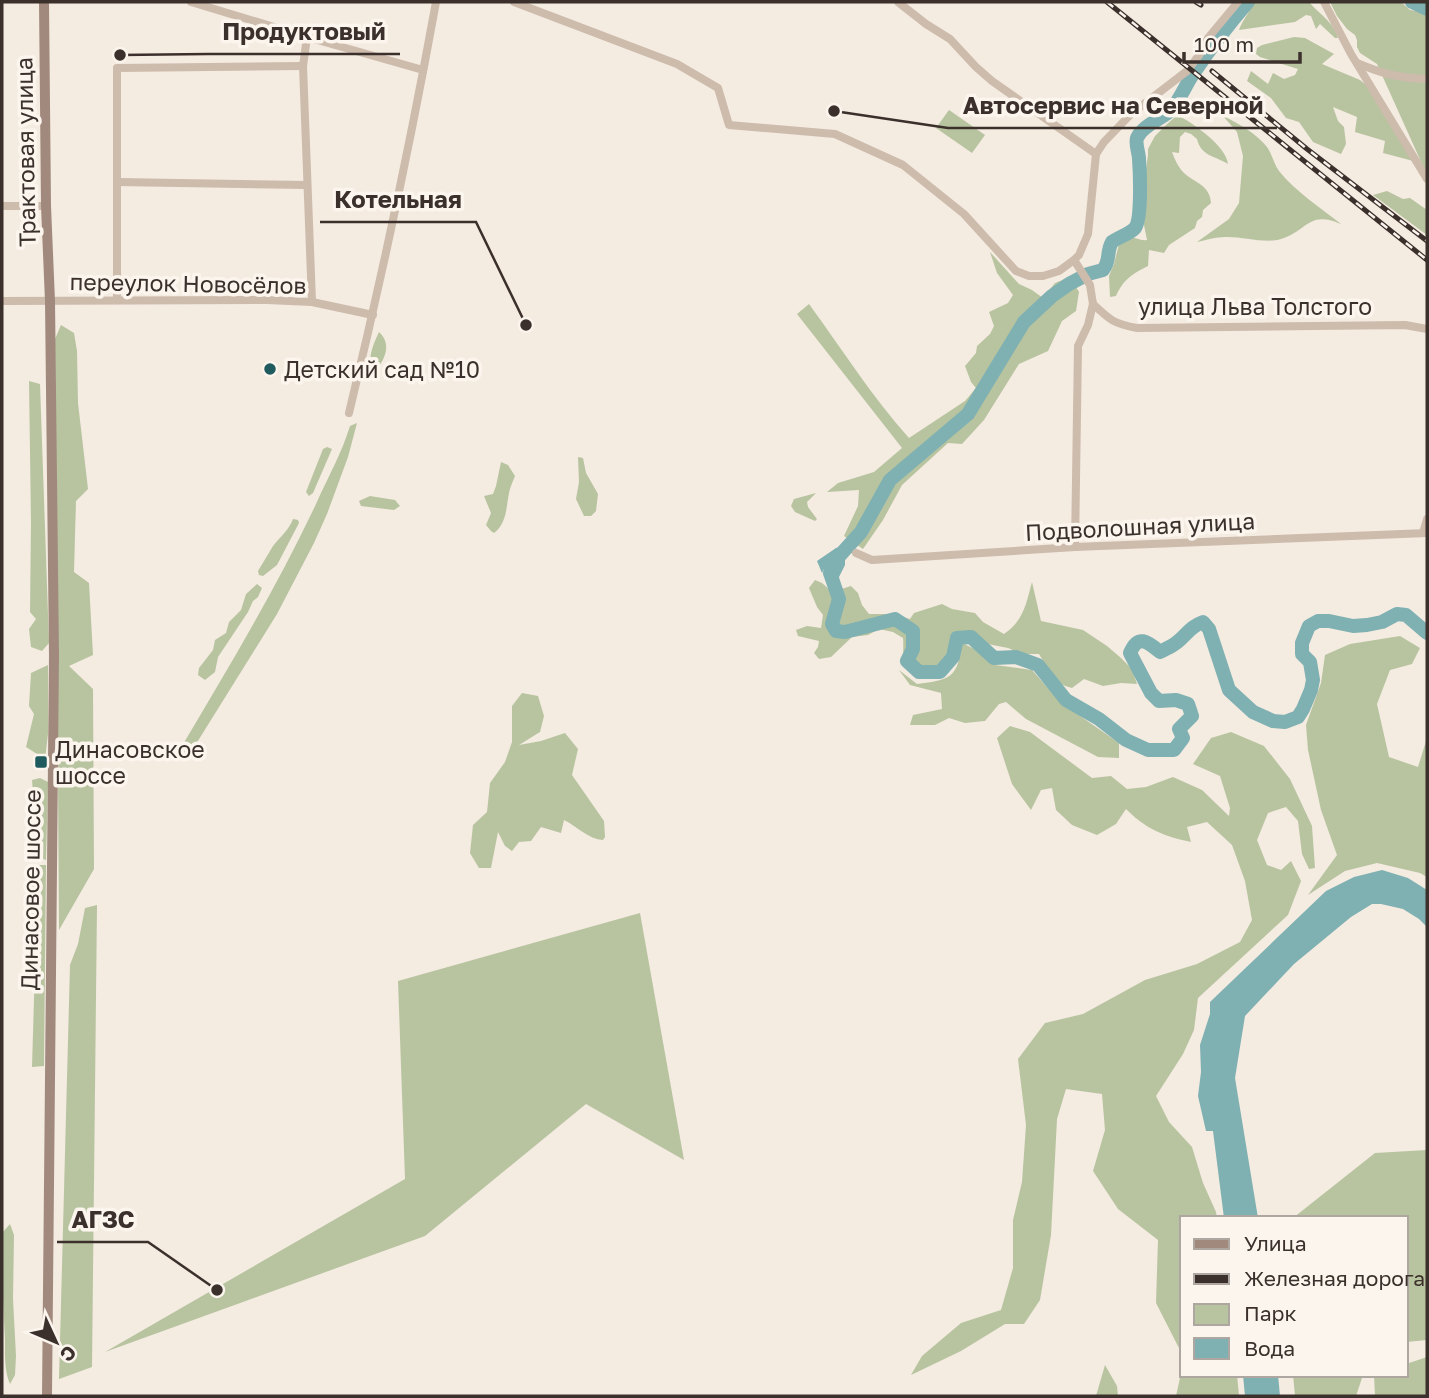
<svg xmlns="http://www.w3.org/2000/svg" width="1429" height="1398" viewBox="0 0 1429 1398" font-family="'Golos Text',sans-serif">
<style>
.green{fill:#b8c4a0}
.water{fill:#7fb0b2}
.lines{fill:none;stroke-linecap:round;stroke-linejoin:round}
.river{stroke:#7fb0b2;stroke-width:14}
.street{stroke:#cdbbac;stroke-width:8}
.secondary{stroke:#a18a7d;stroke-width:10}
.rail-casing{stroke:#3b302b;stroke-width:5}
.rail{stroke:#fbf5ee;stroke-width:2.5;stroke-dasharray:8;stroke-linecap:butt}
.poi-dot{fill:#1f5a5e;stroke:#fbf5ee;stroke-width:2.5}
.labels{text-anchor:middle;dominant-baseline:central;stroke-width:7;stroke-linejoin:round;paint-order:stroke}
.street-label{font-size:23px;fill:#3b302b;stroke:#fbf5ee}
.poi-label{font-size:23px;fill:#3b302b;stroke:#fbf5ee;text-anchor:start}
.leader{fill:none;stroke:#3b302b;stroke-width:2.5}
.callout-dot{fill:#3b302b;stroke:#fbf5ee;stroke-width:2.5}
.callout-label{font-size:24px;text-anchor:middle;font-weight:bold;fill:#3b302b;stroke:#fbf5ee;stroke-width:7;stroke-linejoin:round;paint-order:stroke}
</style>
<rect width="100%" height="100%" fill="#f4ebe1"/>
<!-- green -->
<g class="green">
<path d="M1254 2H1309C1318 13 1334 22 1338 38H1335L1320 24 1316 29 1311 16 1306 15 1295 22 1239 30C1243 19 1250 12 1254 2Z"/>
<path d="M1330 2H1401L1410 10 1427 13V175L1377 64 1360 53 1357 47V40L1355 35 1347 29 1337 16Z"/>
<path d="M1294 37 1305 38 1334 54 1322 64 1360 80 1375 92 1417 162 1383 153 1385 141 1355 132 1357 117 1333 107 1338 121 1344 127 1346 144 1341 154 1313 142 1299 122 1286 118 1271 98 1247 81 1251 71 1268 84 1273 73 1284 79 1295 75 1298 69 1260 57 1256 54 1257 48 1262 45Z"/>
<path d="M949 110 985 135 972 153 936 128Z"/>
<path d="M1179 116C1194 124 1226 146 1228 164 1215 156 1201 156 1197 139L1191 134 1185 132 1180 137 1179 153 1172 152C1175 160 1178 167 1184 173 1195 183 1210 185 1211 203L1203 210 1202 217 1197 221 1195 228 1169 245 1164 253 1149 250 1148 266C1132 274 1123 280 1116 296L1110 297 1109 276 1114 264 1119 244 1128 236C1134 237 1141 241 1147 240L1143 220 1146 199 1143 189 1148 155V149L1155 136 1165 126 1174 118Z"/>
<path d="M1223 116C1238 123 1257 134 1267 147 1272 154 1274 164 1279 171 1296 192 1321 208 1341 224 1308 210 1309 230 1281 239 1265 244 1241 236 1225 237 1216 237 1206 240 1197 242L1229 219 1239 203 1243 156 1237 132Z"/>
<path d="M1387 191 1403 199 1410 198 1427 210V235L1373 195Z"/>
<path d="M990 252 1019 284 1032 290 1043 298 1055 283 1070 277 1079 292 1076 311 1062 321 1048 351 1019 364 984 420 962 444 948 443 902 485 883 520 863 549 844 536 858 506 859 490 827 492 838 483 874 472 902 448 797 314 809 304C842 349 872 397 909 438L965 401 976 388 971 382 965 366 976 353 977 346 990 334 994 326 989 312 1008 303 1013 295 997 273Z"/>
<path d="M61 325 74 333 77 351 78 403 88 489 76 501 74 572 89 583 93 655 69 666 93 689 94 869 59 930 55 339Z"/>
<path d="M379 332C393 345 384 361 374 373 366 360 373 345 379 332Z"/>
<path d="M29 381 40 384 49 643 42 651 31 647 29 629 36 619 30 612 31 522Z"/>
<path d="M357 423 348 457 327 514 314 543 277 614 191 752 184 756 179 751C227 670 276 589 316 504 328 477 341 455 350 426Z"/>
<path d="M327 447 332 449 313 493 309 496 306 492 323 449Z"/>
<path d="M578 457 583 458 586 473 598 494 596 511 591 516H584L576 499 579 482Z"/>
<path d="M501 462 508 465 515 476C513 481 510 487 509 493 506 508 507 523 494 533L491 531 486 525 491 513 484 496 493 494 496 486Z"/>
<path d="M816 493 807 502 808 507 817 519 815 521 795 512 791 506 794 499Z"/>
<path d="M370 496 395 500 400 506 394 510 361 506 359 501Z"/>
<path d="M293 519 298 520 299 523 277 565 263 576 259 575 258 571C263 563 268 554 273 546 280 537 289 530 293 519Z"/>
<path d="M815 580 822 583 832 592 851 586 858 593 862 605 869 614H893L910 619 914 613 942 604 952 609 975 613 983 622 1004 634C1024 620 1026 604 1032 582L1041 621 1083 630 1107 646 1121 658 1132 669 1137 684 1121 683 1103 686 1084 679 1072 688C1053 684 1048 669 1039 654H1022L1008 648 967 640 960 642C959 651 959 660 952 668 941 681 914 681 905 665 902 659 904 646 903 638L893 632 879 629 868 635 852 637 831 657 819 659 814 653 818 647 819 641 798 636 796 630 807 626 821 628 823 615 817 607 809 588Z"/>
<path d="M257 584 262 588 258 597 253 601 248 612 218 657 215 672 205 680 198 675 199 668 213 650 215 640 226 633 229 622 241 610 246 594Z"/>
<path d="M1400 636 1420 648 1412 664 1390 670 1377 704 1389 757 1418 767 1427 738V877L1420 873 1377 863 1345 871 1308 895 1337 855 1321 810 1308 750 1306 725 1321 683 1325 655 1350 644Z"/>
<path d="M962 643 979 651 995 665 1032 670 1060 702 1119 743V758L1098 757 1026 719 1006 702 999 704 985 721 965 723 949 718 935 725H910L913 715 942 709 941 693 910 685 899 670 917 684C950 680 958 678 962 643Z"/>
<path d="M48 665V734L45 759 26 747 34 714 29 706 31 673Z"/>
<path d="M522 693 538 696 544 716 540 732 519 745 541 741 565 733 578 749 572 775 604 821 605 837 603 840C588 839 578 827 564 820L561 833 541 827 531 841 519 842 512 851 505 846 498 832 491 868H479L470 853 473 825 487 812 490 783 505 762 512 742V706Z"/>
<path d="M1010 726 1030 732 1092 778 1111 776 1127 789 1146 787 1173 777 1202 790 1229 816 1230 808 1220 776 1193 764 1211 738 1231 732 1264 746 1290 779 1312 826 1315 868 1309 869 1302 854 1298 821 1286 807 1268 813 1257 840 1267 865 1281 870 1291 861 1301 881 1288 915 1198 998 1194 1030 1183 1054 1156 1096 1169 1122 1192 1147 1203 1183 1216 1212 1217 1218H1182V1354L1156 1303 1158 1240 1118 1209 1093 1171 1105 1130 1102 1094 1066 1089 1057 1119 1051 1235 1040 1300 1024 1324H1005L961 1351 911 1375 922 1356 961 1323 1001 1310 1013 1268V1220L1022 1182 1026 1125 1018 1059 1045 1023 1083 1014 1145 980 1197 964 1240 942 1252 920 1245 881 1232 845 1207 822 1187 827 1191 842C1163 836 1146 829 1126 809L1116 824 1097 835 1072 825 1056 810 1052 788 1041 790 1031 810 1012 784 997 738Z"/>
<path d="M40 778 48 782 46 860 38 857 32 780Z"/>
<path d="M35 865H46L44 1066 32 1067 35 965 29 909Z"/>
<path d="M97 905 92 1367 59 1379 70 965 78 944 85 908Z"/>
<path d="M640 913 684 1160 586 1104 425 1236 105 1352 405 1179 398 981Z"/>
<path d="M1427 1150V1340L1406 1342V1218H1293L1375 1153Z"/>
<path d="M10 1224 14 1235 13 1299 16 1356 15 1375 10 1384C4 1370 5 1354 5 1340 3 1304 2 1269 2 1233Z"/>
<path d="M1427 1357V1396H1375L1374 1375H1406V1364Z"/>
<path d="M1105 1365 1117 1386 1118 1396H1096Z"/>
<path d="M1182 1369V1375H1237L1239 1396H1176Z"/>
<path d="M1293 1375H1363L1356 1396H1295Z"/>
</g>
<!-- water -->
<g class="water">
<path d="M844 546 849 550 845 555V565L839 577 840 589 837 594 828 577 826 576 824 569 822 573 817 561 836 548Z"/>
<path d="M1382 870 1408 878 1427 890V927L1419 919 1403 909 1381 904H1372L1351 917 1294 964 1245 1016 1235 1078 1258 1218H1224L1213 1131H1206L1198 1096 1201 1072 1200 1045 1210 1014V1002L1326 891 1354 877Z"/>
<path d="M1243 1375H1278L1280 1396H1245Z"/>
</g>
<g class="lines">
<!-- river -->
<g class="river">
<path d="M1248 2C1228 25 1210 49 1193 74 1185 86 1180 100 1170 111 1161 119 1142 126 1137 138 1135 144 1139 153 1139 159 1140 172 1142 219 1135 228 1130 234 1118 237 1112 242 1106 252 1111 260 1103 270L1088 274 1069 284 1052 296 1024 322 968 414 890 480 861 532 833 563 830 573 839 599 832 624 836 631 845 632 895 619 913 631V649L907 661 919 672H940L953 657 957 638 971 637 994 658 1016 657 1038 665 1066 700 1099 719 1126 740 1148 750H1174L1183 738 1179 729 1192 716 1188 704 1176 700 1159 701 1151 693 1130 653C1138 634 1147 641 1160 652 1165 649 1171 647 1176 643 1187 635 1189 627 1203 622L1209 629 1229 690 1253 712 1273 721 1285 722 1298 717 1303 709 1311 690 1313 680 1310 662 1302 654V643L1309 626 1318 621H1329L1353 626 1367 625 1382 622 1397 614 1406 615 1427 633"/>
<path d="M1412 2 1427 9"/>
</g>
<!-- street -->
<g class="street">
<path d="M191 2 307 37 423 70"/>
<path d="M514 2 677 64 718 88 729 125 835 134 903 165 964 214 1016 271 1029 276H1043L1059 271 1074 260 1079 255 1088 234 1096 154 1104 142 1131 114 1187 71 1200 54 1208 38 1238 2"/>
<path d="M898 2 926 24 950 39 976 67 992 81 1096 154"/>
<path d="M1324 2 1351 54 1427 179"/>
<path d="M307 37 303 66 312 302"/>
<path d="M1357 63C1383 74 1399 78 1427 79"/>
<path d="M117 182 307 185"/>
<path d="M2 206H46"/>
<path d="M1074 260 1090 285 1093 304"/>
<path d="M117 300V68L303 66"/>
<path d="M2 301 267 300 312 302 373 315"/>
<path d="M349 413C382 277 411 140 436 2"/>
<path d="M1423 533 1427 519"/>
<path d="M1075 547 1078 346 1088 325 1093 304C1110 320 1114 324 1137 328L1405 325 1427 329"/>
<path d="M856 553 872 560 1075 547 1427 533"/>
</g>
<!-- secondary -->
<path class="secondary" d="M44 2 46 206 50 301 54 655 47 1396"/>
<!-- rail casing -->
<g class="rail-casing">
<g id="rail">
<path d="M1107 2 1427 260"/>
<path d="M1196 2 1201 5"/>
<path d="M1212 71 1307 149 1427 241"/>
</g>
</g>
<!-- rail -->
<use href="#rail" class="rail"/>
</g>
<!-- markers -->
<g class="poi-dot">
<circle cx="270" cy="369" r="7"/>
<rect x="34" y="755" width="14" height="14" rx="3.5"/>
</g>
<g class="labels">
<!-- street labels -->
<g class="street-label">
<text transform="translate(25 152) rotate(-91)">Трактовая улица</text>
<text transform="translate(188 283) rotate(1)">переулок Новосёлов</text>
<text x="1255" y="306">улица Льва Толстого</text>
<text transform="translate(1140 526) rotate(-3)">Подволошная улица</text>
<text transform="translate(30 890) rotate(-89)">Динасовое шоссе</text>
</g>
<!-- poi labels -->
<g class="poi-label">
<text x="284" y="369">Детский сад №10</text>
<text x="55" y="749">Динасовское<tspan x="55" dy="26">шоссе</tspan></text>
</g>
</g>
<!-- callouts -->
<path class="leader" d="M120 55L208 54H400M834 111L948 128H1277M526 325L476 222H320M217 1290L148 1242H57"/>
<g class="callout-dot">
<circle cx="120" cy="55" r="7"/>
<circle cx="834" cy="111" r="7"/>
<circle cx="526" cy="325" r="7"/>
<circle cx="217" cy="1290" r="7"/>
</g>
<g class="callout-label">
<text x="304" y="40">Продуктовый</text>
<text x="1113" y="114">Автосервис на Северной</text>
<text x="398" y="208">Котельная</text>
<text x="103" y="1228">АГЗС</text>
</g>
<!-- border -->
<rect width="1429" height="1398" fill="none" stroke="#3b302b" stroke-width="7"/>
<!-- legend -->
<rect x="1180" y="1216" width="228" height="161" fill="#fbf5ee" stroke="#aea6a0" stroke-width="2"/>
<rect x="1194" y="1239" width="35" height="10" fill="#a18a7d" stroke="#aea6a0" stroke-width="2"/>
<text x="1244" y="1251" font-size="21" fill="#3b302b">Улица</text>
<rect x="1194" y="1274" width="35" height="10" fill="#3b302b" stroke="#aea6a0" stroke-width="2"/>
<text x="1244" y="1286" font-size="21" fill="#3b302b">Железная дорога</text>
<rect x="1194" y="1304" width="35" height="21" fill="#b8c4a0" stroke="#aea6a0" stroke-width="2"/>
<text x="1244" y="1321" font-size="21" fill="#3b302b">Парк</text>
<rect x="1194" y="1338" width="35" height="21" fill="#7fb0b2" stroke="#aea6a0" stroke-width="2"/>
<text x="1244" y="1356" font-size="21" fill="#3b302b">Вода</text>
<!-- north arrow -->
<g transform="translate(56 1342) rotate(134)" stroke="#fbf5ee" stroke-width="5" paint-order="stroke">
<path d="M0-5L12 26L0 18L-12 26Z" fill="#3b302b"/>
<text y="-10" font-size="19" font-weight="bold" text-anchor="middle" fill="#3b302b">С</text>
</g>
<!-- scale -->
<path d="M1184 52v10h116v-10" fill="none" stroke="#3b302b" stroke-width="3.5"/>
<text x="1194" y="52" font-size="21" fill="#3b302b" stroke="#fbf5ee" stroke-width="5" paint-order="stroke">100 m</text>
</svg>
